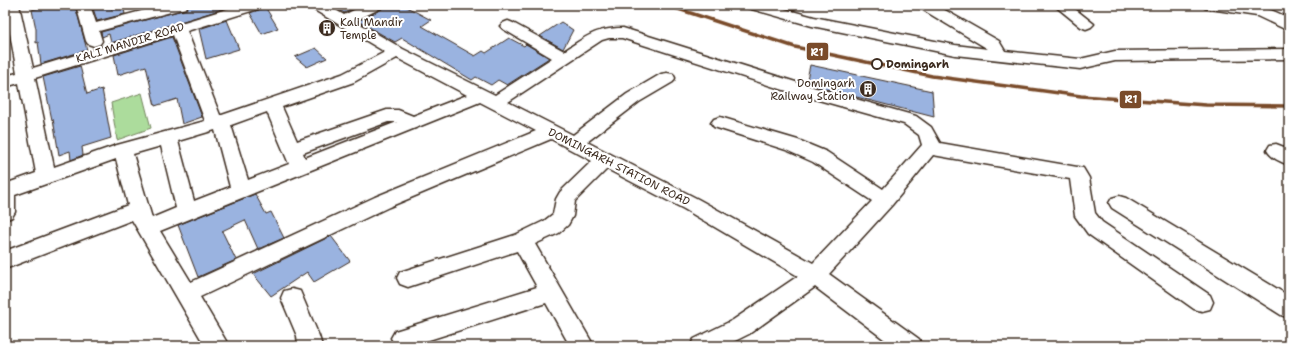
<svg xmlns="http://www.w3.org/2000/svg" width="1294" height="351" viewBox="0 0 1294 351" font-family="'Shantell Sans',sans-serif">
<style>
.green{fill:#acdc9c;stroke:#74835d}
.building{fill:#9ab3e0;stroke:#3b2a1e}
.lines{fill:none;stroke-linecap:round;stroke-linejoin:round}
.minor-casing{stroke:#3b2a1e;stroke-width:3}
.minor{fill:#fff;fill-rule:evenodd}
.rail{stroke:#3b2a1e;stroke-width:2.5}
.rail-1-casing{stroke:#fff;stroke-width:6}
.rail-1{stroke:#7a4b2a;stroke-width:3.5}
.stop-dot{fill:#fff;stroke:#3b2a1e;stroke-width:2}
.labels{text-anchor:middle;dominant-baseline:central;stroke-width:4;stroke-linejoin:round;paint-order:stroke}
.poi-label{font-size:11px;fill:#3b2a1e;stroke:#fff;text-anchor:start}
.street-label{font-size:11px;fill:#3b2a1e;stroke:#fff}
.stop-label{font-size:11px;font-weight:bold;fill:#3b2a1e;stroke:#fff;text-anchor:start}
.line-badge{stroke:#fff;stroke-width:1.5}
.badge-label{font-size:11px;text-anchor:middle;font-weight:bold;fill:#fff}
</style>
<rect width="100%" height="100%" fill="#fff"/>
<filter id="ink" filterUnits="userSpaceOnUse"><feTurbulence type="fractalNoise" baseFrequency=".025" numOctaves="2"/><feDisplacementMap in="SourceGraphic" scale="8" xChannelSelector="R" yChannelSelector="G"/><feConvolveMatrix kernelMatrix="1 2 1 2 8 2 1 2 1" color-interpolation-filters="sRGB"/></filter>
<g filter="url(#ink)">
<!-- green -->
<path class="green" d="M142 93 151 128 117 140 111 103Z"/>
<!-- building -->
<g class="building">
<path d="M49 5H75L87 50 41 64 38 42 36 43V29L32 10Z"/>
<path d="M92 5H111V9L123 5 125 14 97 21Z"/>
<path d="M189 5H221L223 9 111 43 109 34 102 37 101 32 186 9Z"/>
<path d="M264 5 278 28 262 34 250 13 261 9Z"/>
<path d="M333 5H361L344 13Z"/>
<path d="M384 5H403L431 20 422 26 475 56 483 51 486 53 509 38 524 46 526 44 549 58 507 85 498 80 491 85 476 77 472 80 402 38 395 42 358 21 382 9Z"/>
<path d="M227 20 239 49 206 59 199 29Z"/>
<path d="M561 22 573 30 563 49 540 36Z"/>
<path d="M172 37 202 117 182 124 177 99 155 106 146 66 118 75 114 55Z"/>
<path d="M316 48 327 58 307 67 295 57Z"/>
<path d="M810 65 932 91 934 117 806 84Z"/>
<path d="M80 66 87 94 102 89 111 138 82 147 83 155 71 160 70 151 59 155 53 119 52 120 43 77Z"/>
<path d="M255 194 266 214 271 212 284 238 258 249 245 220 222 231 236 260 198 277 178 225Z"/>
<path d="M331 236 350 261 314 282 307 272 271 296 253 274Z"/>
</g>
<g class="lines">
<!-- minor casing -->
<g class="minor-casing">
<g id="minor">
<path d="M5 5H19L33 68 240 5H263L261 8 187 31 220 115H222L342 74 385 52 311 8 309 5H327L344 15 364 5H383L381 8 355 21 403 49 495 95 552 58 503 29 500 26 503 23 508 21 513 23 564 51C586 37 595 28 623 28L802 84 916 116 931 127 940 143 1083 168 1089 178 1095 213 1102 222 1210 295 1213 302 1210 309 1202 311 1194 309 1088 234 1075 216 1070 179 933 155 892 205 829 274 919 339 923 346H893L815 287 749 334 725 346H690L694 339 733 320 798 276 684 209 607 169 575 201 573 216 568 225 559 233 535 244 594 346H570L546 303 410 346 395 345 391 338 395 331 537 287 517 251 408 287 400 284 397 278 400 272 515 235 544 221 553 214 556 199 560 192 592 161 551 139 389 207 200 297 229 346H205L132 220 5 269V251L128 205 116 159 15 195V212L12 217 5 220V184L36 173 19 83 5 87V76L17 73ZM173 35 205 121 117 145 54 167 35 78ZM609 38H622L790 92 904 124 919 135 922 145 883 189 827 152 798 140 720 117 714 119 711 123 714 127 786 150 813 162 872 201 813 263 698 199 587 142 639 102 673 82 675 78 673 74 667 73 661 74 627 94 573 135 508 102 602 40ZM397 58 467 95 413 116 398 110H387L297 141 282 107 354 82ZM480 102 536 131 375 197 191 282 160 231ZM267 112 289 164 248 180 231 125ZM388 122H397L305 158 303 153ZM215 130 230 187 194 201 178 141ZM161 146 176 208 152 218 133 154Z"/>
<path d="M76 5H90L96 23 164 5H188L186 8 99 31 102 41 100 44 94 46 88 44 86 41Z"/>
<path d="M746 5H770L814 17 955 45 988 49 920 8 918 5H936L999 41 1005 51 1080 59 1115 51 1289 49V59L1115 61 1080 69 955 55 812 26 748 8Z"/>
<path d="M1054 5H1070L1094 24 1091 27 1086 29 1081 27Z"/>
<path d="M1203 5C1232 5 1264 2 1289 19V31L1257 16 1210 9 1205 8Z"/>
<path d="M1276 144 1289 149V165C1281 162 1271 158 1267 150L1270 145Z"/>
<path d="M1119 196 1126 198 1289 296V318L1281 315 1112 208 1109 203 1112 198Z"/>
<path d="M292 289 300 291 319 336 322 346H298L297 336 281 298 284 291Z"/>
</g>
</g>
<!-- minor -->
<use href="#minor" class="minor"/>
<!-- rail -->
<path class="rail" d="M666 5 795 47 932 76 1081 96 1206 105 1289 106"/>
<!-- rail-1 casing -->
<g class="rail-1-casing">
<path id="rail-1" d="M666 5 795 47 932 76 1081 96 1206 105 1289 106"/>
</g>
<!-- rail-1 -->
<use href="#rail-1" class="rail-1"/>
</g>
</g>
<!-- icons -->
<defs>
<g id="building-disc" transform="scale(0.9)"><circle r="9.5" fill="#3b2a1e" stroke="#fff"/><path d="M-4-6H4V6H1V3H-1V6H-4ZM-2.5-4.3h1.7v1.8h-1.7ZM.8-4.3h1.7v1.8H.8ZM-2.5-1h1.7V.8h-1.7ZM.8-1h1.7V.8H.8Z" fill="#fff"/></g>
</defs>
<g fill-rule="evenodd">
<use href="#building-disc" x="327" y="28"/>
<use href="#building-disc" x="868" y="89"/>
</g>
<!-- markers -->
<circle class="stop-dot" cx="877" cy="64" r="5"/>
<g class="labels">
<!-- poi labels -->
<g class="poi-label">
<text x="340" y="22">Kali Mandir<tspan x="340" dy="13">Temple</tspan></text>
<text x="855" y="83" text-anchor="end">Domingarh<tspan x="855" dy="13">Railway Station</tspan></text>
</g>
<!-- street labels -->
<g class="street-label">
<text transform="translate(130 43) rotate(-17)">KALI MANDIR ROAD</text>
<text transform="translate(619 167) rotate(27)">DOMINGARH STATION ROAD</text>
</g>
<!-- stop labels -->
<g class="stop-label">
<text x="886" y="64">Domingarh</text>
</g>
</g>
<g class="line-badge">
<rect x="806" y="42" width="23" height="19" rx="4" fill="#7a4b2a"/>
<rect x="1119" y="90" width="23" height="19" rx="4" fill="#7a4b2a"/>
</g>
<g class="badge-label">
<text x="817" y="56">R1</text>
<text x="1131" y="103">R1</text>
</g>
<!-- margin -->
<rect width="1294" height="351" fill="none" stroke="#fff" stroke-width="20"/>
<rect x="10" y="10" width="1274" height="331" fill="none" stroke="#3b2a1e" stroke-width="1.5" filter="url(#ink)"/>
</svg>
